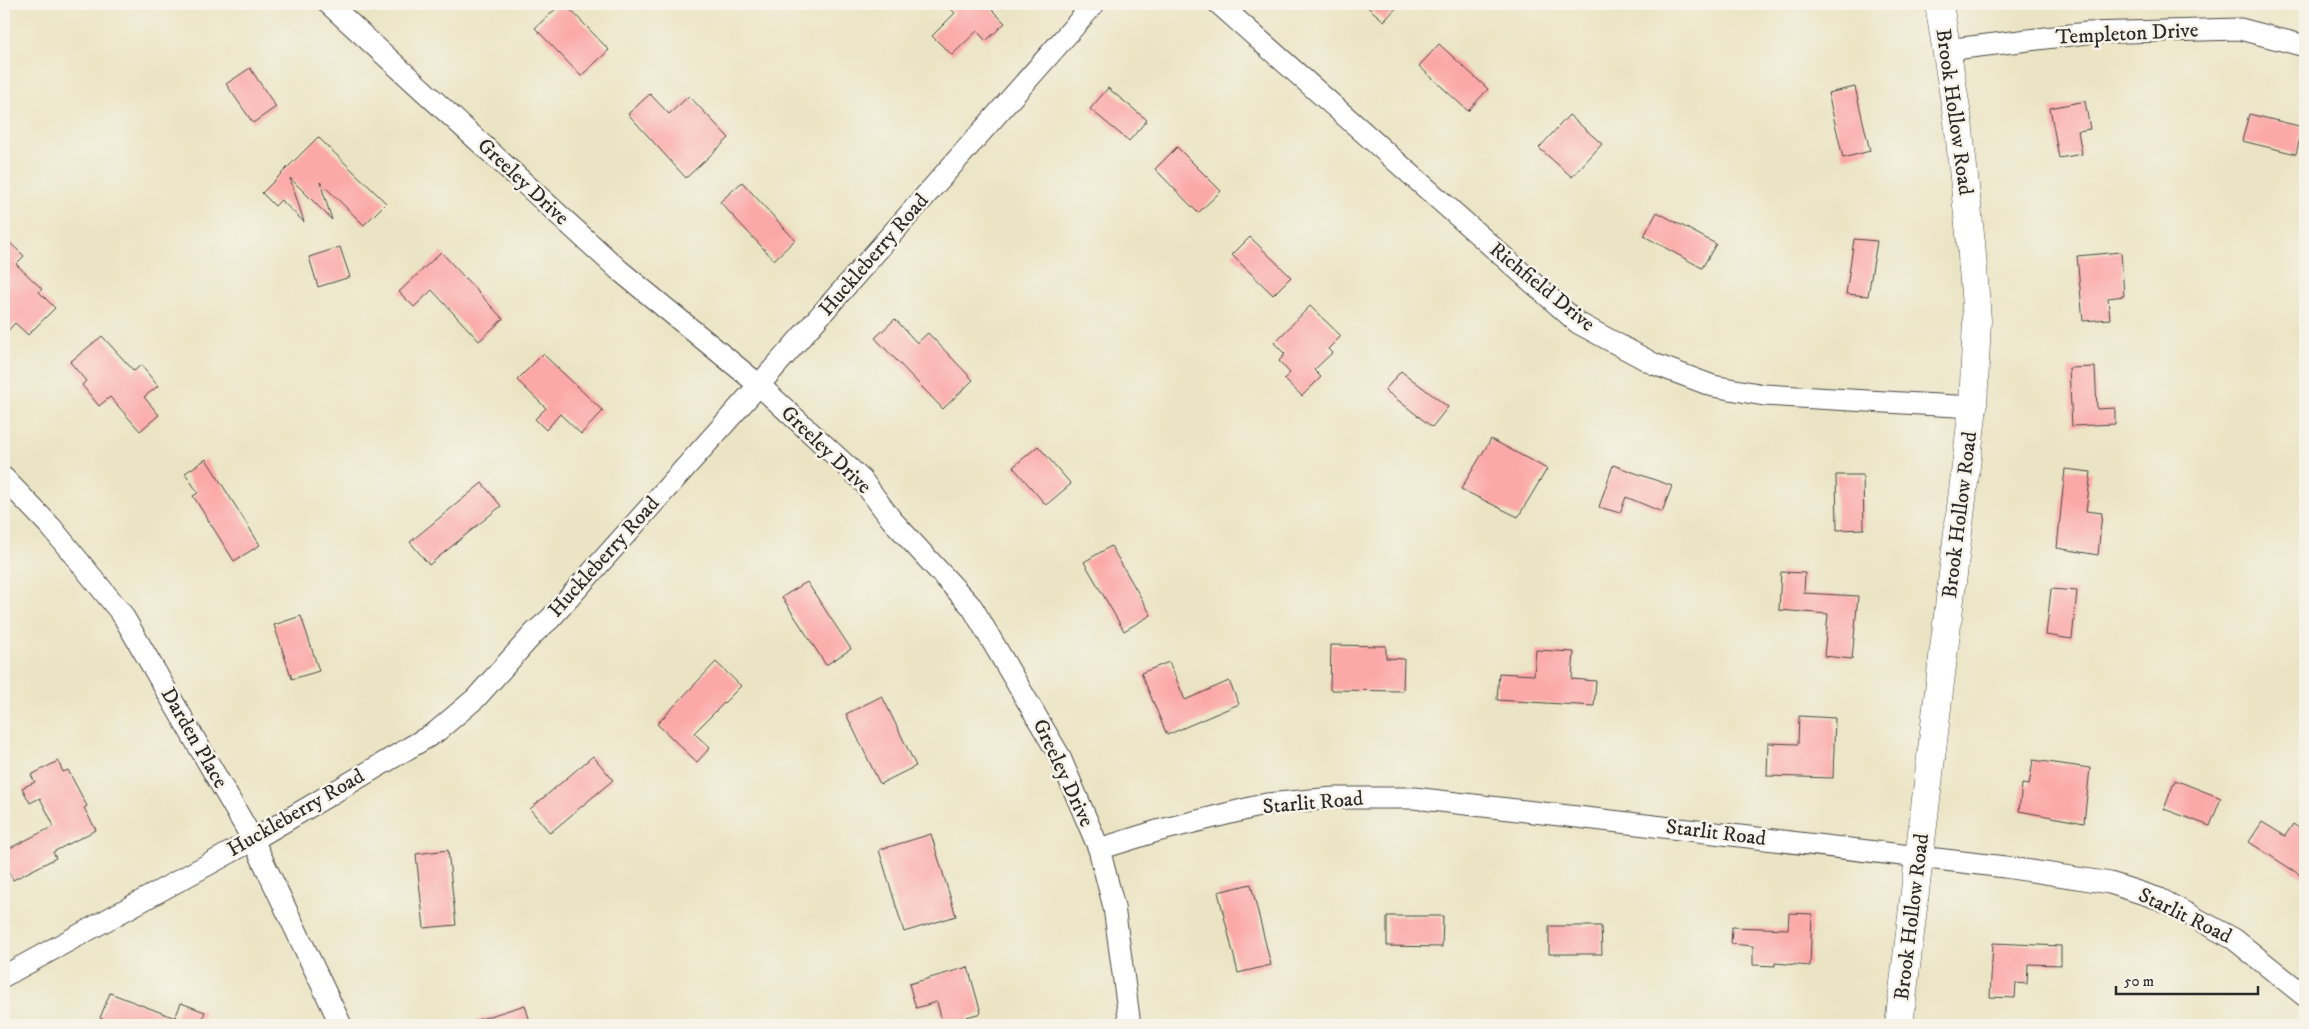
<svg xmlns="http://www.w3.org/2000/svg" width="2309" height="1029" viewBox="0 0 2309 1029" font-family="'IM FELL DW Pica',serif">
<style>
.building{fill:#fba9a8}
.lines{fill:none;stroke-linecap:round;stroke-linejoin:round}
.minor-casing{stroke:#484742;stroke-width:23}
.tertiary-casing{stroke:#484742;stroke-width:29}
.minor{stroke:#fff;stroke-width:21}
.tertiary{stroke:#fff;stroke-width:28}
.labels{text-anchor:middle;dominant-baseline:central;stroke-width:5;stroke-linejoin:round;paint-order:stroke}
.street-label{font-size:21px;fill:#2b2b2b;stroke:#f7f3e8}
</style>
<rect width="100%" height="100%" fill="#f7f3e8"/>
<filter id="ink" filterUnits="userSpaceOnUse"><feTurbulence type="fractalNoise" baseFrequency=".02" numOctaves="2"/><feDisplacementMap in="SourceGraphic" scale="10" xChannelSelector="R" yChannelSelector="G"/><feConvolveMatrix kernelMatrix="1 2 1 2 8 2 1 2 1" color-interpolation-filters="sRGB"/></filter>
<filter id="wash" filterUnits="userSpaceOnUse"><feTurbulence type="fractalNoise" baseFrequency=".0096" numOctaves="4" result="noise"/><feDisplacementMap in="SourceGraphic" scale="20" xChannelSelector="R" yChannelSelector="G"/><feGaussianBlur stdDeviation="1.12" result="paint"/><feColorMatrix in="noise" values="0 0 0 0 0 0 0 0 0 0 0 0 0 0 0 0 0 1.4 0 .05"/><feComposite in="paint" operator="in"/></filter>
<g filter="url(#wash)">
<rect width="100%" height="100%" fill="#ebe4c4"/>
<g id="blocks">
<!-- building -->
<g class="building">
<path d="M561 4H565L609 50 581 76 535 28Z"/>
<path d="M946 4H986L1005 23 986 41 977 31 952 55 932 36 955 13Z"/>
<path d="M1364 4H1400L1384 21Z"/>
<path d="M1439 44 1488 89 1468 111 1419 66Z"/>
<path d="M250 68 276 107 253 123 226 84Z"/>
<path d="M1855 87 1870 151 1843 158 1828 93Z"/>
<path d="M1108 88 1147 120 1129 141 1090 109Z"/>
<path d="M650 94 669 114 689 96 729 138 686 178 628 114Z"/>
<path d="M2085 101 2090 129 2078 131 2082 154 2059 158 2050 108Z"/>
<path d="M2249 114 2303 127 2296 154 2242 141Z"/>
<path d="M1569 115 1602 144 1572 177 1539 148Z"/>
<path d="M318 137 386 203 364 225 320 182 332 220 290 178 304 222 281 200 275 206 262 193Z"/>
<path d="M1177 147 1221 191 1198 213 1155 169Z"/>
<path d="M742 182 795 240 774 260 720 202Z"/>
<path d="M1657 212 1716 244 1702 268 1644 236Z"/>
<path d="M4 237 24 256 16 264 42 289 39 292 55 308 28 335 15 323 4 335Z"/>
<path d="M1250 237 1291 277 1273 295 1232 255Z"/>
<path d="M1854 239 1877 241 1868 296 1846 294Z"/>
<path d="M340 247 350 277 318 287 309 257Z"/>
<path d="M441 252 503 319 479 341 432 290 414 307 399 292Z"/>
<path d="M2121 252 2124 296 2108 298 2110 319 2083 321 2077 256Z"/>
<path d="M1310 306 1341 336 1328 349 1332 353 1314 370 1321 377 1302 396 1284 379 1290 373 1279 361 1285 354 1274 343Z"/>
<path d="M895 319 917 343 928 333 973 380 943 409 875 338Z"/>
<path d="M102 336 134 371 141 365 158 386 144 397 159 415 140 431 110 397 99 406 82 385 86 381 70 362Z"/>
<path d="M543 354 603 411 581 434 560 414 546 430 535 419 546 408 517 380Z"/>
<path d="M2095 367 2097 409 2115 408V424L2072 426 2069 368Z"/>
<path d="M1401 371 1448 407 1432 427 1385 390Z"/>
<path d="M1491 439 1547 469 1518 517 1461 489Z"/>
<path d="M1038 446 1071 484 1046 505 1013 467Z"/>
<path d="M206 459 260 545 234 561 193 496 198 493 185 473Z"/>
<path d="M1613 465 1672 486 1662 512 1626 497 1620 513 1599 507Z"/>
<path d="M2065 469 2091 472 2086 511 2102 513 2098 555 2057 548Z"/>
<path d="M1836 475H1863L1864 529 1837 530Z"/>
<path d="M482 483 501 506 429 565 410 542Z"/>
<path d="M1111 546 1151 615 1124 631 1084 562Z"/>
<path d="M1781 572 1805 573 1804 593 1858 596 1852 659 1824 656 1828 614 1779 610Z"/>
<path d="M807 582 851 649 826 665 782 597Z"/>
<path d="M2051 589 2077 591 2072 639 2046 635Z"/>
<path d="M301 616 319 671 292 679 274 625Z"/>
<path d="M1331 645 1386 646V658L1404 659 1403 691 1330 690Z"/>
<path d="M1536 650 1574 652 1572 679 1596 681 1594 706 1497 700 1499 673 1534 675Z"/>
<path d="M716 662 741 686 694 733 710 748 697 762 657 724Z"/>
<path d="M1169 662 1185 700 1229 681 1239 704 1167 735 1141 673Z"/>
<path d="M882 696 916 766 880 784 846 714Z"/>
<path d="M1799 716 1835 718 1833 778 1767 776 1768 743 1798 744Z"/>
<path d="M593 756 613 780 550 833 530 809Z"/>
<path d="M2033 760 2090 768 2084 823 2019 811 2022 784 2029 785Z"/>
<path d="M58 761 63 772 68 770 87 806 84 808 96 830 53 852 56 858 13 880 4 863V851L54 826 40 798 30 803 22 788 35 782 31 775Z"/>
<path d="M2175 780 2221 798 2210 826 2164 809Z"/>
<path d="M2262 822 2285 836 2293 824 2305 832V878L2249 842Z"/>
<path d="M931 834 956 916 904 932 879 850Z"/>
<path d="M448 850 456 925 424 928 416 854Z"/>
<path d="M1251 884 1271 965 1238 973 1218 892Z"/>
<path d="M1789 913 1812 914 1810 966 1775 963V966L1753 965V946L1731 944 1732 927 1788 929Z"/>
<path d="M1387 916H1443L1442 947 1387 946Z"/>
<path d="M1549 926H1601L1602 954H1549Z"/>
<path d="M1993 943 2061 946V965L2028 964 2027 984 2016 983 2015 998 1990 997Z"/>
<path d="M968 967 981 1013 967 1017 970 1025H943L937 1002 916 1008 909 984Z"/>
<path d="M110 993 175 1018 181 1003 205 1012 200 1025H118L100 1018Z"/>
<path d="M525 1005 531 1025H472L471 1022Z"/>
</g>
</g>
</g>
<g filter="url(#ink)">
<use href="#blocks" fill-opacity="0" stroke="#484742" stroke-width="1"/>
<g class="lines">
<!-- minor casing -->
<g class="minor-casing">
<g id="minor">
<path d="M329 4 619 270 759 385 862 480 891 519 972 607 1059 755 1099 849 1114 907 1130 1025"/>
<path d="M1219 4 1578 323 1654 364 1713 386 1764 395 1973 407"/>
<path d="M1946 50 2087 33 2240 29 2305 46"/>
<path d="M4 478 51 527 122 614 253 840 341 1025"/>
<path d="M1099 849 1157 831 1267 804 1334 798H1414L2005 867 2110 883 2160 899 2234 939 2305 996"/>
<path d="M4 976 253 840 436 732 476 698 535 632 550 619 759 385 1094 4"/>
</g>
</g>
<!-- tertiary casing -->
<g class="tertiary-casing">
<path id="tertiary" d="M1899 1025 1973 407 1977 320 1971 243 1958 121 1939 4"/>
</g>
<!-- minor -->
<use href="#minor" class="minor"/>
<!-- tertiary -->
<use href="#tertiary" class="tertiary"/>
</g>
</g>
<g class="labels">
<!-- street labels -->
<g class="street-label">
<text transform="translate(2127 34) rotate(-3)">Templeton Drive</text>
<text transform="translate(1954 112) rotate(82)">Brook Hollow Road</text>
<text transform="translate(523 182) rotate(43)">Greeley Drive</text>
<text transform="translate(874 255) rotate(-49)">Huckleberry Road</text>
<text transform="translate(1542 287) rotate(39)">Richfield Drive</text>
<text transform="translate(826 450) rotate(44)">Greeley Drive</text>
<text transform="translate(1960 515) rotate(-83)">Brook Hollow Road</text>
<text transform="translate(604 557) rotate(-48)">Huckleberry Road</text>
<text transform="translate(194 738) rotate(60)">Darden Place</text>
<text transform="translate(1063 773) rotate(65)">Greeley Drive</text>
<text transform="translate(1313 803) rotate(-5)">Starlit Road</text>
<text transform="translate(296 813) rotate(-30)">Huckleberry Road</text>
<text transform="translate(1716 833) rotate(7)">Starlit Road</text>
<text transform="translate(2185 916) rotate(26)">Starlit Road</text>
<text transform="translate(1912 917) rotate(-83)">Brook Hollow Road</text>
</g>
</g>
<!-- margin -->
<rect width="2309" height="1029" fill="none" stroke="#f7f3e8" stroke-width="20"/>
<!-- scale -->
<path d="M2116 986v8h142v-8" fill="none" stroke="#2b2b2b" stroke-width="2.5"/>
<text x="2124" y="986" font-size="15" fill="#2b2b2b" stroke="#f7f3e8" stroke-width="4" paint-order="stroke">50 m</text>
</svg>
